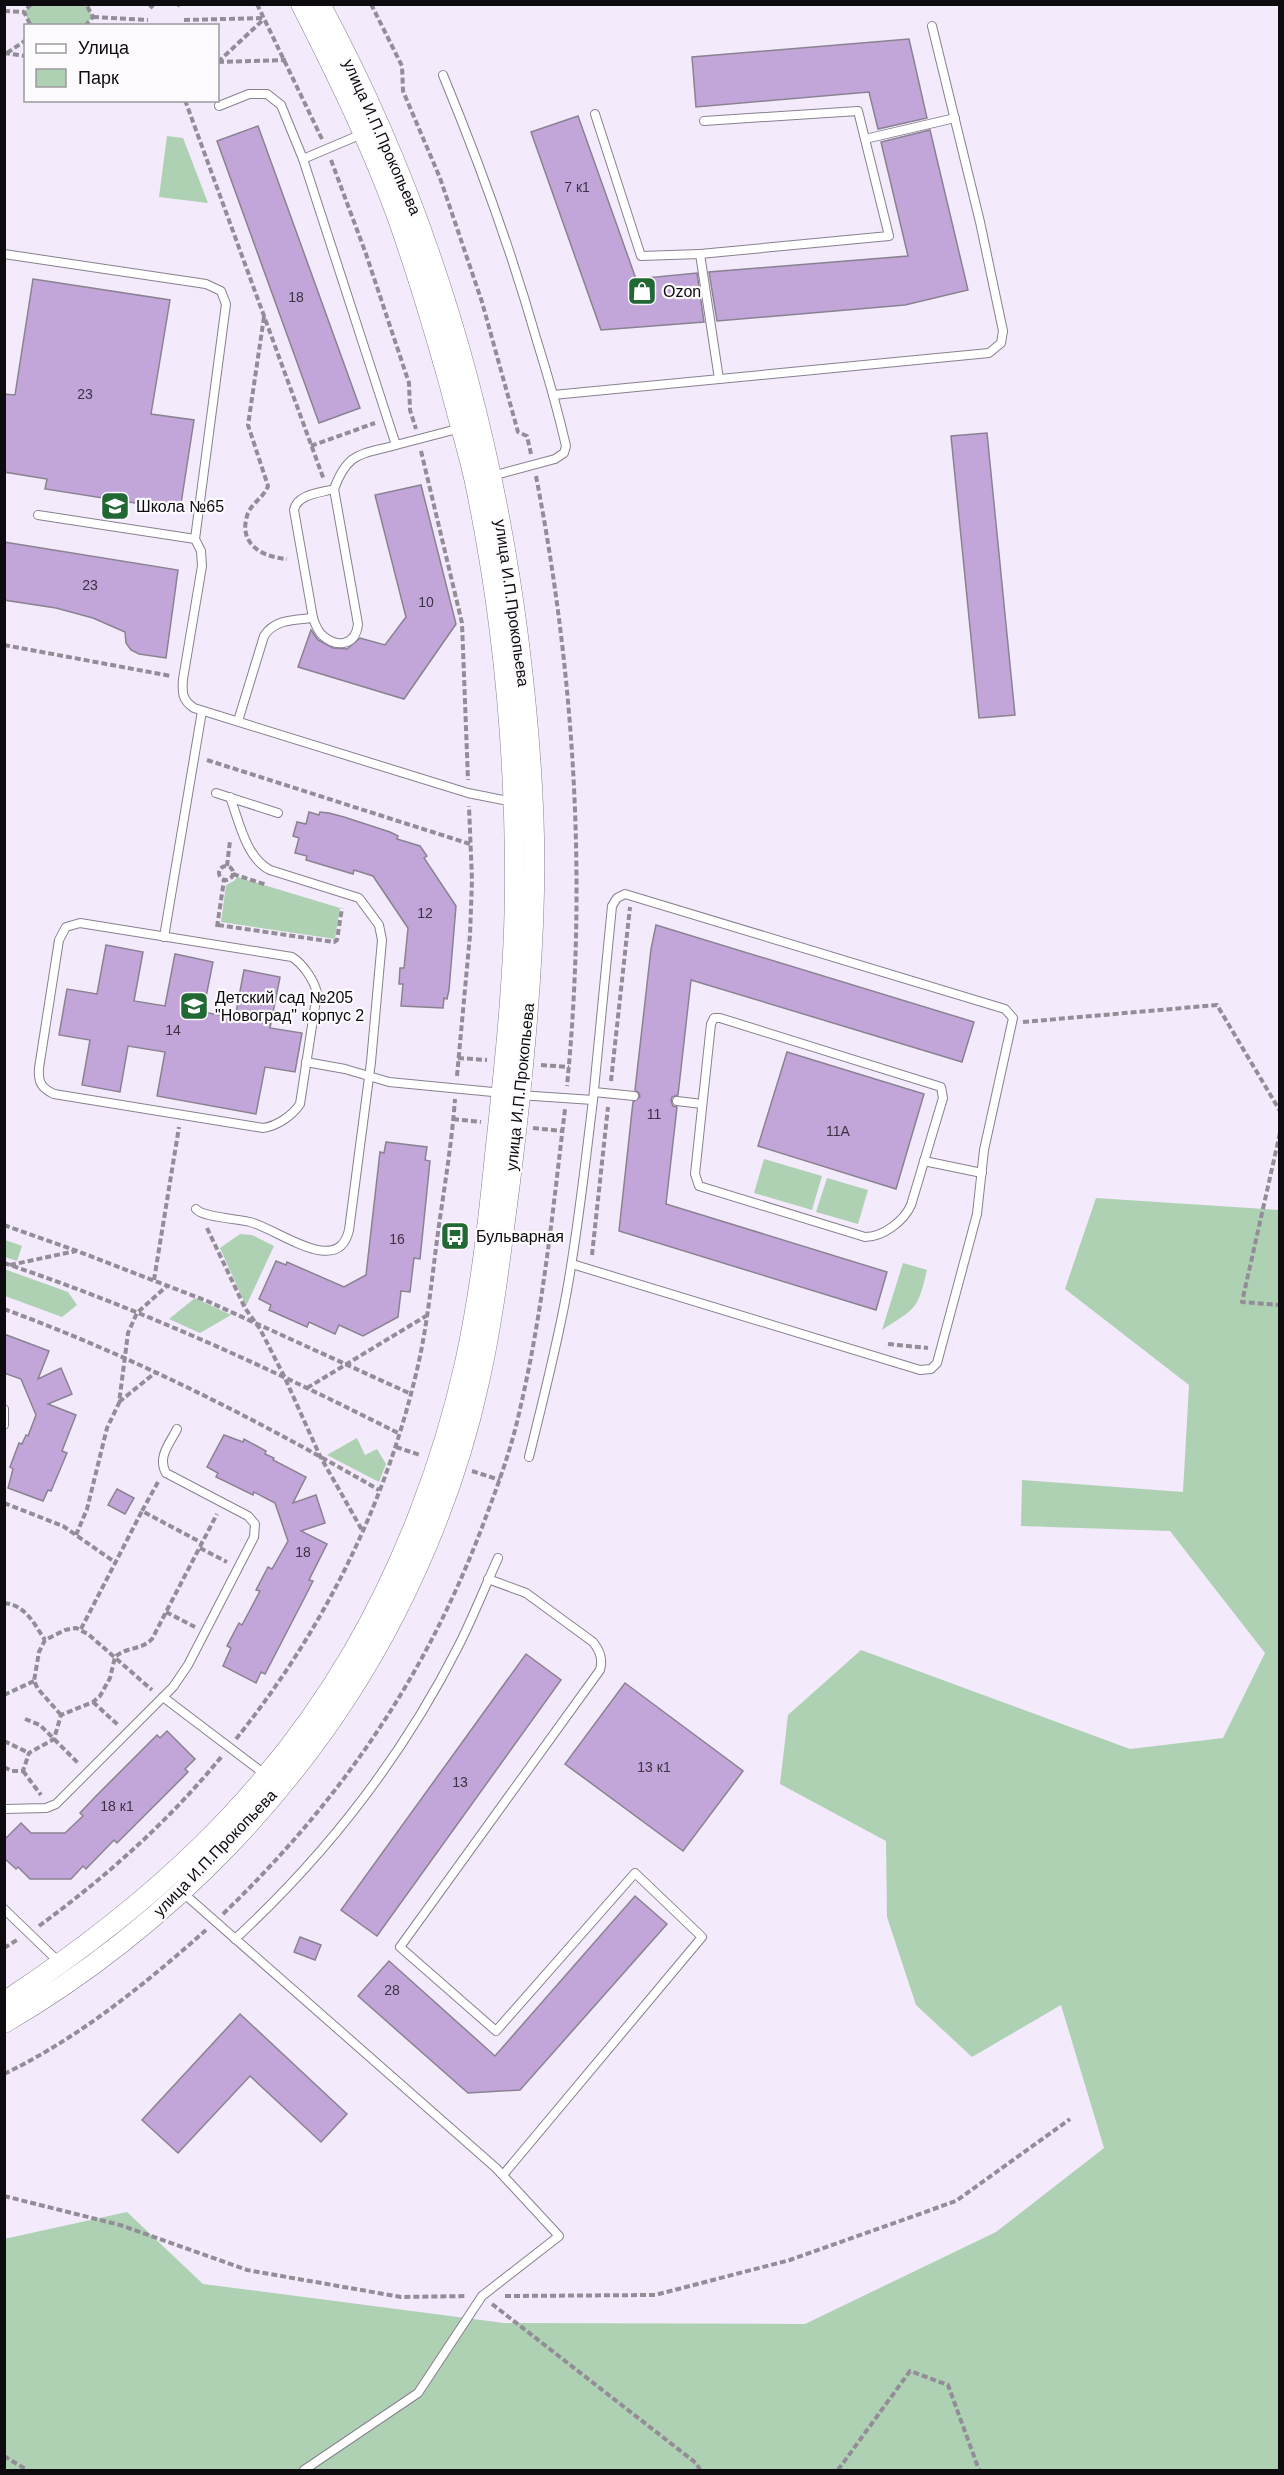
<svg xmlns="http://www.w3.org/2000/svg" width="1284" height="2475" viewBox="0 0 1284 2475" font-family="Helvetica,sans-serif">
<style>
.green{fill:#aed0b3}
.building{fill:#c2a6d9;stroke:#8a8291;stroke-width:1.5}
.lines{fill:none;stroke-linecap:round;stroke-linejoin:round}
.service-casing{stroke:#88808f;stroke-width:10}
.tertiary-casing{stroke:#88808f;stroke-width:21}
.path{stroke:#938d98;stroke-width:4;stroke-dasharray:6 3;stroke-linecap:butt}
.service{stroke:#fff;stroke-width:8}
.tertiary{stroke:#fff;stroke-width:20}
.labels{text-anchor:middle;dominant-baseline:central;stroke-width:4.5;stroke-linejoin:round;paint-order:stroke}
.number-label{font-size:14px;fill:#3b3242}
.street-label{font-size:16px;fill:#0e0b10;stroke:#fdfbfe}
.poi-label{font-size:16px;fill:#0e0b10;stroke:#fdfbfe;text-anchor:start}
</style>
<rect width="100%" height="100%" fill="#f3eafb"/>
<!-- green -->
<g class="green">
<path d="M31 4 86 5 93 17 85 25H31L24 12Z"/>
<path d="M167 136 183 138 208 203 159 197Z"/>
<path d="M237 877 340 908 335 939 221 922 226 885 234 881Z"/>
<path d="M764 1159 822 1176 812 1210 754 1193Z"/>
<path d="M827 1178 868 1190 858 1224 816 1212Z"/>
<path d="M1096 1198 1279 1210V2470H5L4 2239 127 2212 203 2284 504 2323 805 2324 996 2232 1104 2148 1061 2005 972 2057 916 2005 887 1917 886 1841 780 1784 788 1715 861 1650 1130 1749 1223 1738 1265 1653 1170 1531 1021 1526 1022 1480 1183 1492 1189 1385 1065 1289Z"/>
<path d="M240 1234 252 1235 274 1246 246 1306 220 1248Z"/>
<path d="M5 1240 22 1246 17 1261 5 1257Z"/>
<path d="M903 1263 927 1270C917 1311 917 1307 882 1330Z"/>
<path d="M4 1269 68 1292 77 1305 62 1317 5 1296Z"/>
<path d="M195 1298 231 1315 200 1333 169 1319Z"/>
<path d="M357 1438 365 1455 377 1449 386 1464 379 1482 327 1455Z"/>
</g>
<!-- building -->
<g class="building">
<path d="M909 39 927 118 878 129 869 92 696 107 692 57Z"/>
<path d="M578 116 636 279 697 273 704 322 601 330 531 132Z"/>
<path d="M258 126 360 408 319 423 217 141Z"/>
<path d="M930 130 968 290 905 305 717 321 709 272 908 256 881 142Z"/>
<path d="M33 279 170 300 151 414 194 420 180 510 45 489 47 479 4 472V394L15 395Z"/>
<path d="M987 433 1015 715 979 718 951 436Z"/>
<path d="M421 485 456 624 404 699 298 667 311 630 318 640 333 648 347 649 360 638 385 645 406 617 375 495Z"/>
<path d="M4 542 178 570 166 658 139 654 131 650 126 643 125 632 93 618 56 608 4 600Z"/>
<path d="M309 812 319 815 320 812 329 813 344 817 390 832 398 836 397 839 420 846 427 856 424 858 456 906 449 990 447 999 444 998 443 1008 401 1006 403 984H399L400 968H404L408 928 373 876 354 870 353 874 306 860 307 856 295 853 299 838 293 836 297 822 306 824Z"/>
<path d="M656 925 974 1022 962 1062 691 980 678 1095 672 1097 671 1101 673 1106 677 1107 666 1204 887 1272 876 1310 619 1231 633 1102 640 1097 639 1093 635 1090 651 949Z"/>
<path d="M106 945 143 952 134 1001 165 1006 175 954 213 962 203 1012 235 1018 244 970 280 977 270 1028 302 1033 295 1072 265 1067 256 1114 157 1096 165 1052 128 1046 120 1092 82 1085 90 1040 59 1035 67 989 97 994Z"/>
<path d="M787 1052 924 1094 896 1189 758 1146Z"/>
<path d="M386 1142 427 1147 425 1160 430 1161 420 1259 414 1258 410 1292 401 1291 398 1317 363 1336 339 1325 335 1334 309 1322 307 1327 269 1310 271 1305 259 1299 276 1261 286 1265 287 1262 344 1287 366 1275 380 1152 384 1153Z"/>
<path d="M4 1334 49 1351 38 1379 61 1368 72 1394 48 1404 76 1415 62 1451 67 1453 51 1491 48 1490 43 1501 8 1488 13 1469 10 1467 19 1443 22 1444 26 1435 28 1436 36 1415 21 1379 4 1373Z"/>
<path d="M224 1435 243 1442 244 1439 266 1451 265 1454 274 1458 273 1460 306 1477 293 1503 316 1495 325 1523 301 1531 327 1544 309 1580 313 1581 307 1593 265 1674 261 1672 256 1683 223 1666 231 1648 227 1646 239 1623 242 1625 250 1610 260 1591 256 1590 268 1567 272 1569 288 1541 275 1503 254 1492 253 1495 216 1477 218 1473 207 1467Z"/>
<path d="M117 1489 134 1498 125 1514 108 1505Z"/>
<path d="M526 1654 561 1680 377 1936 341 1910Z"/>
<path d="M625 1683 743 1771 683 1851 565 1764Z"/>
<path d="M167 1731 195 1759 185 1769 188 1772 117 1843 114 1840 86 1869 83 1866 71 1879H30L18 1867 16 1869 4 1858V1840L21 1823 31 1833H65L83 1816 80 1813 96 1796 157 1735 160 1738Z"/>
<path d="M635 1896 667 1924 520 2090 468 2093 358 1996 389 1961 495 2056Z"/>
<path d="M300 1937 321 1945 315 1960 294 1952Z"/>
<path d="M240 2014 347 2114 321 2142 250 2076 178 2153 142 2120Z"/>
</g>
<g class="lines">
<!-- service casing -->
<g class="service-casing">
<g id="service">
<path d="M443 75C479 162 511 250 537 341 548 376 558 411 566 446L564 453 555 459 492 476"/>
<path d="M219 106 249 94H267L281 105 303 159 396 445 461 428"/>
<path d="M595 114 641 256 700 254 719 379"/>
<path d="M865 139 955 118"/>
<path d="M303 159 362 134"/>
<path d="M4 254 206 284 221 291 226 304 195 539 201 551 202 566 183 679C182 693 182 700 194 708L468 793 513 802"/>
<path d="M700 254 889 236 858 111 704 121"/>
<path d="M553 395 989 353 1001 343 1003 331 980 222 932 26"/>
<path d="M38 515 195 539"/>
<path d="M313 618 294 510C297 494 320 493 334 489"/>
<path d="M238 721 264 636C275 619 294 620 313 618 315 624 318 631 322 635 337 649 356 645 358 624L334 489C348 451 361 455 396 445"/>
<path d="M216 793 278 813"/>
<path d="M80 923 292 957C303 964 314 980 317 993L300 1104C292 1116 277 1126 263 1128L54 1094C41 1088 38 1082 39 1068L59 940 66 927Z"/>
<path d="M164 937 202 711"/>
<path d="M714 1018H720L941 1087 943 1098 911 1205C904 1221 883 1237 865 1237L699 1186 695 1174 711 1024Z"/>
<path d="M306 1062 345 1069 389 1082 503 1093"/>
<path d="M594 1092 634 1096"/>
<path d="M519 1095 593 1100 612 906 617 898 625 894 1005 1009 1013 1018 984 1150 977 1214 937 1363 931 1369 920 1370 572 1264"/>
<path d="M677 1101 702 1104"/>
<path d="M924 1161 982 1173"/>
<path d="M196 1209C202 1217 238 1219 250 1222 278 1229 338 1278 349 1230L371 1062 382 940 379 925 359 898 270 870C246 858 239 821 230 797"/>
<path d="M4 1409V1425"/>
<path d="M529 1457C542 1404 556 1350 566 1296 578 1231 585 1165 593 1100"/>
<path d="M488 1579 526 1593 593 1642C600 1651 603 1659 600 1670L400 1947 496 2031 635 1873 702 1937 503 2175"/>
<path d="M163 1697 266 1775"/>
<path d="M4 1809 46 1808 56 1804 173 1687 188 1665 254 1537 255 1524 248 1516 166 1473C157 1457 170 1443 177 1429"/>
<path d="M182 1892 496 2168 559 2236 482 2296 418 2393 304 2470"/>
<path d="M4 1909 60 1963"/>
<path d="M235 1939C326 1855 403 1756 459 1645 473 1617 485 1587 498 1558"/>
</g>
</g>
<!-- tertiary casing -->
<g class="tertiary-casing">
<g id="tertiary">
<path d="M4 2002C148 1907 266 1801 353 1652 404 1564 443 1462 465 1363 480 1295 488 1225 495 1155 505 1063 515 971 515 879 515 747 502 611 475 482 468 450 458 418 450 386 434 329 417 272 397 216 371 144 336 73 301 4"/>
<path d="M4 2023C167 1928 309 1782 395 1614 432 1541 462 1461 479 1382 494 1316 501 1249 510 1182 522 1086 532 988 534 891 536 809 529 726 519 644 491 420 428 204 320 4"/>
</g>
</g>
<!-- path -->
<g class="path">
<path d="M31 4 24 12 31 26"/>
<path d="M149 4 153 8"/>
<path d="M257 4 322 139"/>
<path d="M371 4 402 66 403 91 440 178 482 302 518 432 527 436 531 454"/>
<path d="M177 6 179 4"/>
<path d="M4 11 24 12"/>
<path d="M93 17 148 20"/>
<path d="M184 20 264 18"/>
<path d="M85 26 93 17 86 4"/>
<path d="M4 53 26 56"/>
<path d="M7 53 26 40"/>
<path d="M218 62 286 60"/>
<path d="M218 62 264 19"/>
<path d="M185 100 324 480"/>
<path d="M331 160 366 254 409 383 410 410 416 429"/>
<path d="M264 317 248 425 268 486C264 497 253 502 248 513 237 543 261 557 287 559"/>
<path d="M311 446 375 423"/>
<path d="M421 451 462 623 468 780"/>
<path d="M536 476C575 677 587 883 567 1086"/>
<path d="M4 645 171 676"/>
<path d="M207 760 470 844"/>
<circle cx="226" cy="873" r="7"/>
<path d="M227 866 230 841"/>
<path d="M233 874 267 885"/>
<path d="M218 925 334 942 337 940 342 908"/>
<path d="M217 927 224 880"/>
<path d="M1023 1022 1217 1005 1280 1111"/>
<path d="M458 1058 487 1060"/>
<path d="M541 1065 569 1067"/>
<path d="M457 1076 470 935 472 880 469 806"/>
<path d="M611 1081 630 907"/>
<path d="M453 1119 481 1122"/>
<path d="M533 1128 562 1131"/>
<path d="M1280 1133 1242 1302 1280 1305"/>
<path d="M4 1225 77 1251 207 1301 411 1394"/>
<path d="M207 1228 245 1308 260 1329 284 1376 320 1456 362 1530"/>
<path d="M592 1255 608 1107"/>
<path d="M4 1263C141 1309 272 1369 400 1434"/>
<path d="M10 1265 76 1251"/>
<path d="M154 1280 179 1127"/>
<path d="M4 1309C135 1357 260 1421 379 1490"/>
<path d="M888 1344 928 1348"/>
<path d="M307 1388 426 1316"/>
<path d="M119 1402 156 1372"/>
<path d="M396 1447 420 1455"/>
<path d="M472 1471 500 1480"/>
<path d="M158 1482 142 1511 202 1543"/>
<path d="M4 1503 63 1526 116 1563"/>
<path d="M76 1535 87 1509 107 1428 119 1403 128 1333 137 1313 168 1285"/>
<path d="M200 1548 227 1562"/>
<path d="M4 1603C26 1605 34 1624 45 1640"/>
<path d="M166 1612 195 1627"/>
<path d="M81 1629 142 1511"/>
<path d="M4 1695 34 1681"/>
<path d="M93 1702 118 1725"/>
<path d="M61 1715 38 1689 34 1681 39 1652 45 1640 65 1630 76 1628 88 1634 152 1690"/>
<path d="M25 1719 40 1725 79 1764"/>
<path d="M236 1739C322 1632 384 1508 416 1374 428 1325 432 1275 439 1225 445 1183 452 1141 455 1099"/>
<path d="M4 1741 29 1753"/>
<path d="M4 1767 12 1771H23L29 1753 54 1739 61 1715 93 1702 100 1696 110 1678 115 1657C125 1647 142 1650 152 1639L217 1514"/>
<path d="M23 1771 41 1795"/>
<path d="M223 1914C339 1802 423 1681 481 1530 496 1490 511 1451 520 1409 543 1311 553 1209 565 1109"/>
<path d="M39 1926C107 1876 168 1822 222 1756"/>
<path d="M4 1948 17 1940"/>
<path d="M4 2074C79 2038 145 1984 206 1930"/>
<path d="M4 2196 120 2225 247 2270 401 2297 467 2296"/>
<path d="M505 2296 655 2295 790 2260 956 2201 1070 2119"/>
<path d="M492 2304 696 2463 700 2470"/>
<path d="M4 2456 27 2470"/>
<path d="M838 2470 910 2371 948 2385 979 2470"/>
</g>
<!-- service -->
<use href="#service" class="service"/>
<!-- tertiary -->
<use href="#tertiary" class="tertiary"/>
</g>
<!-- icons -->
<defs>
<g id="shop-square" transform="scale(1.5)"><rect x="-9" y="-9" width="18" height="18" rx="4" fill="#216834" stroke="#fdfbfe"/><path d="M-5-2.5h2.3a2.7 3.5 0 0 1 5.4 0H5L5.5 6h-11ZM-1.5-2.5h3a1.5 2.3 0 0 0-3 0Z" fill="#fff"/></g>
<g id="school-square" transform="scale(1.5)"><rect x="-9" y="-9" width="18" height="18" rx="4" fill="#216834" stroke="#fdfbfe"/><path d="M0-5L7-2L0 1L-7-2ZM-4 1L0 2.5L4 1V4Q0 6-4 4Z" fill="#fff"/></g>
<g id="bus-square" transform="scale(1.5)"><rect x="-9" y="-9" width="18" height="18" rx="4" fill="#216834" stroke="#fdfbfe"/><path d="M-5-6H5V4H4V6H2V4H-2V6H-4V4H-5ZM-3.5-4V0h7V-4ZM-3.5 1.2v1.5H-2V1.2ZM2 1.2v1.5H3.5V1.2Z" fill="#fff"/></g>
</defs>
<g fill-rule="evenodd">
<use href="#shop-square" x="642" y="291"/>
<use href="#school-square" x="115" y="506"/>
<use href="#school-square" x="194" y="1006"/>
<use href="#bus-square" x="455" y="1236"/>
</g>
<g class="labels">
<!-- number labels -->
<g class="number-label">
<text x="577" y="187">7 к1</text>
<text x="296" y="297">18</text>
<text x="85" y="394">23</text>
<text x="90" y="585">23</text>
<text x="426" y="602">10</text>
<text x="425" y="913">12</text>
<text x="173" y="1030">14</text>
<text x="654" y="1114">11</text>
<text x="838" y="1131">11А</text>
<text x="397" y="1239">16</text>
<text x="303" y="1552">18</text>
<text x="654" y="1767">13 к1</text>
<text x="460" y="1782">13</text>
<text x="117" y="1806">18 к1</text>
<text x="392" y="1990">28</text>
</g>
<!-- street labels -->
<g class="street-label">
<text transform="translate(382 137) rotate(66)">улица И.П.Прокопьева</text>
<text transform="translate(512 603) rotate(82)">улица И.П.Прокопьева</text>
<text transform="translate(520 1087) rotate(-84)">улица И.П.Прокопьева</text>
<text transform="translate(215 1853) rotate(-46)">улица И.П.Прокопьева</text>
</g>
<!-- poi labels -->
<g class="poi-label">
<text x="663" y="291">Ozon</text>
<text x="136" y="506">Школа №65</text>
<text x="215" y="997">Детский сад №205<tspan x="215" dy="18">"Новоград" корпус 2</tspan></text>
<text x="476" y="1236">Бульварная</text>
</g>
</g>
<!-- border -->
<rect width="1284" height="2475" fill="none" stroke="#0e0b10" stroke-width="12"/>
<!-- legend -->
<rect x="24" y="24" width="195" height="78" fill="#fdfbfe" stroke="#9d9b9f" stroke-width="1.5"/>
<rect x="36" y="44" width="30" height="9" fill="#ffffff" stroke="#9d9b9f" stroke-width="1.5"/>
<text x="78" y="54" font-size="18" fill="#0e0b10">Улица</text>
<rect x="36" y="69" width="30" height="18" fill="#aed0b3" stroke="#9d9b9f" stroke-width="1.5"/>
<text x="78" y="84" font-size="18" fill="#0e0b10">Парк</text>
</svg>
